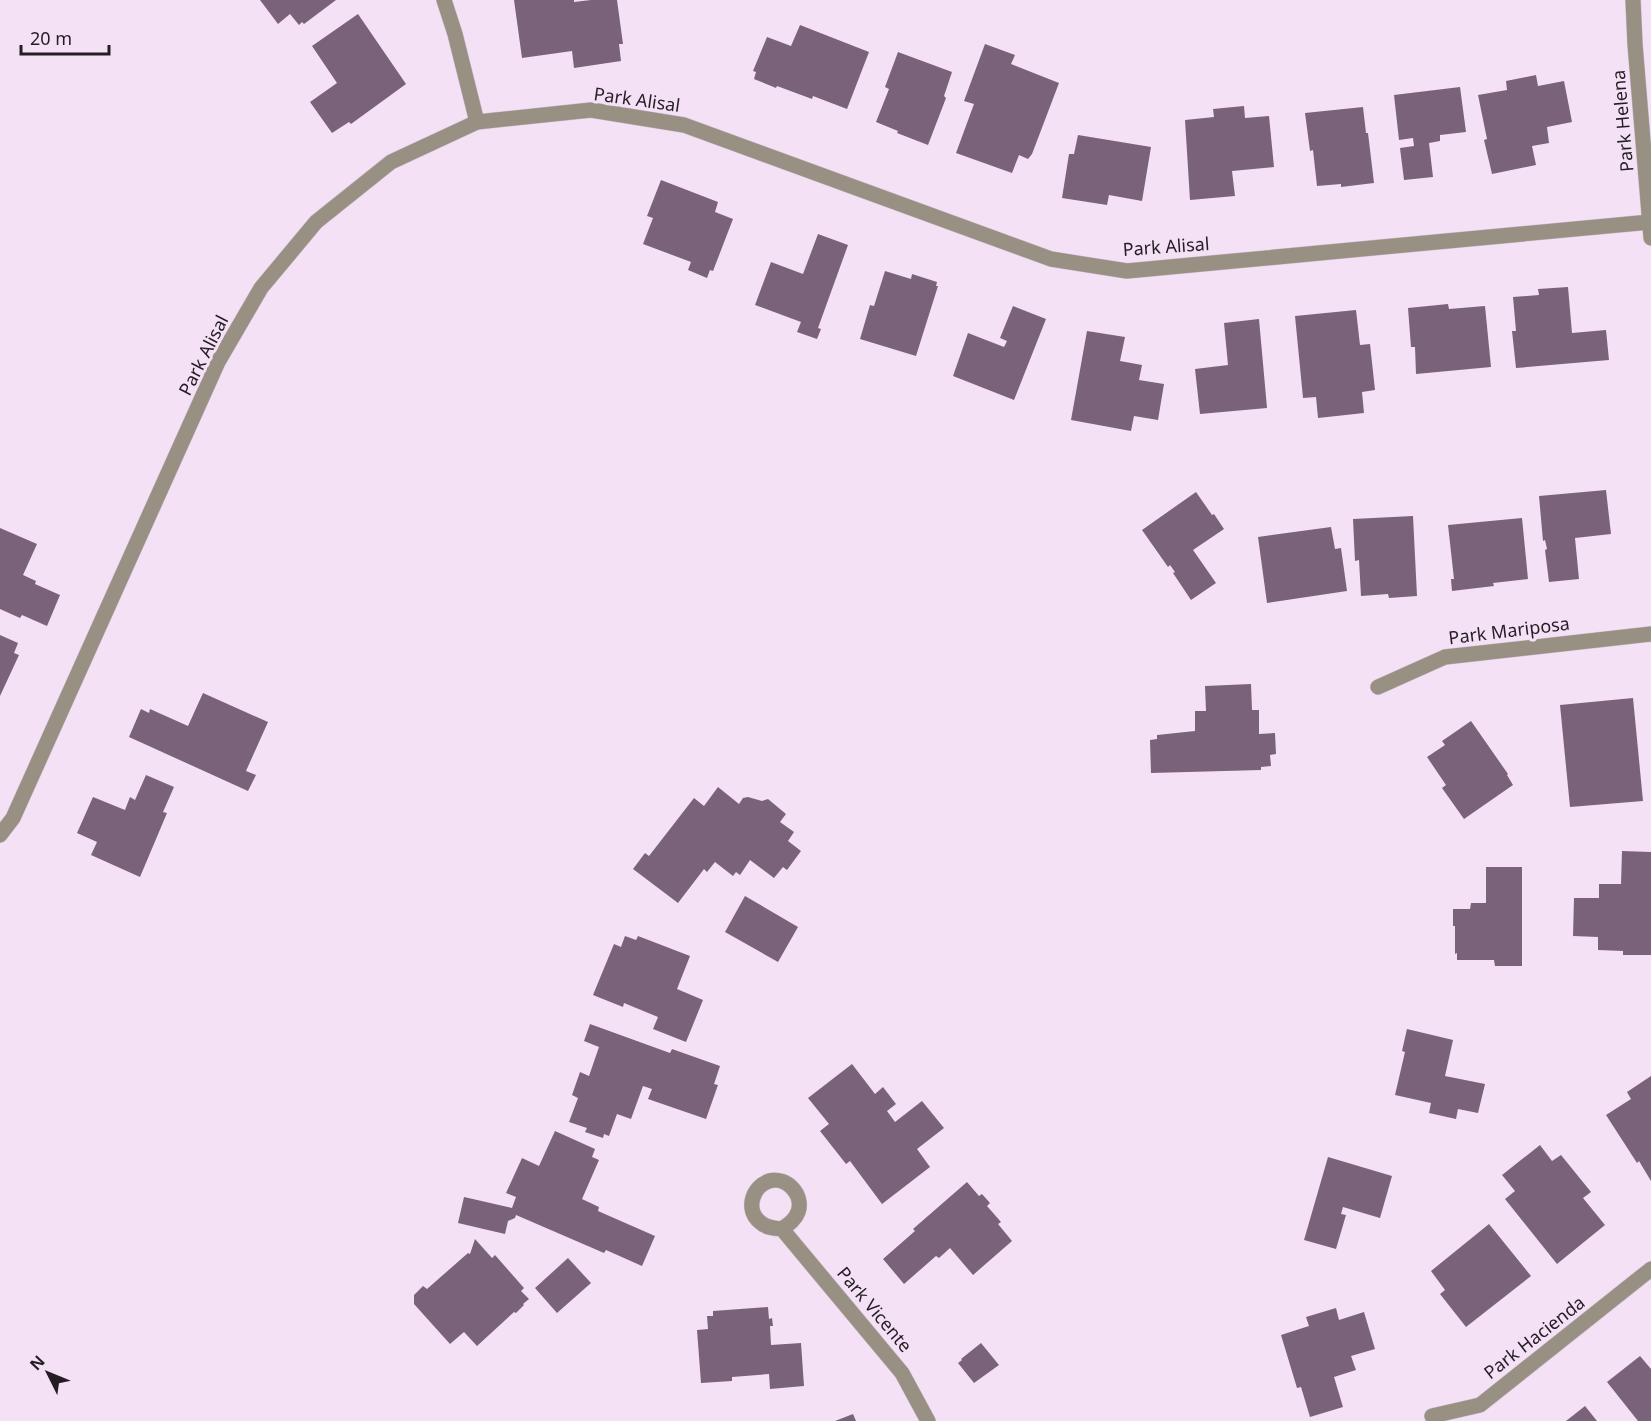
<svg xmlns="http://www.w3.org/2000/svg" width="1651" height="1421" viewBox="0 0 1651 1421" font-family="'Noto Sans',sans-serif">
<style>
.building{fill:#7a627b}
.lines{fill:none;stroke-linecap:round;stroke-linejoin:round}
.minor-casing{stroke:#cfbed0;stroke-width:16}
.minor{stroke:#989183;stroke-width:15}
.labels{text-anchor:middle;dominant-baseline:central;stroke-width:6;stroke-linejoin:round;paint-order:stroke}
.street-label{font-size:18px;fill:#241d24;stroke:#f5e1f6}
</style>
<rect width="100%" height="100%" fill="#f5e1f6"/>
<!-- building -->
<g class="building">
<path d="M260 0H336L304 24 302 22 299 25 290 14 278 24Z"/>
<path d="M514 0H574V2L591 0H617L623 44H619L621 61 574 68 572 51 522 58Z"/>
<path d="M358 14 406 84 351 124 349 122 332 133 310 102 337 83 312 46Z"/>
<path d="M800 25 869 52 847 109 813 96 812 99 777 86 776 88 754 79 756 72 753 71 767 37 791 46Z"/>
<path d="M985 44 1015 55 1011 64 1059 83 1032 154 1028 159 1019 155 1012 173 956 153 974 104 964 101Z"/>
<path d="M898 52 952 72 944 96 946 98 928 145 897 133 898 131 876 122 889 89 885 87Z"/>
<path d="M1536 75 1538 86 1564 81 1572 122 1547 127 1549 143 1532 146 1536 165 1492 174 1484 140 1487 139 1478 95 1507 90 1506 81Z"/>
<path d="M1460 87 1466 132 1440 135V141L1429 143 1433 177 1404 180 1400 148 1414 146 1413 138 1399 140 1394 95Z"/>
<path d="M1244 106 1245 118 1269 116 1274 167 1232 171 1235 196 1190 200 1185 120 1214 117 1213 109Z"/>
<path d="M1363 107 1366 133H1368L1374 183 1341 187V184L1317 186 1313 150 1310 151 1305 113Z"/>
<path d="M1078 135 1151 147 1142 201 1109 195 1107 205 1062 198 1069 154H1074Z"/>
<path d="M661 180 718 202 715 212 733 219 713 271 710 270 707 278 688 270 691 262 643 244 653 218 647 216Z"/>
<path d="M818 234 848 245 818 328 821 329 817 339 797 332 801 322 755 305 771 262 803 274Z"/>
<path d="M885 271 911 279 912 274 937 282 936 286H938L916 356 860 339 870 305 874 306Z"/>
<path d="M1568 287 1572 333 1606 330 1609 360 1516 368 1512 331H1516L1513 297 1539 295 1538 289Z"/>
<path d="M1448 304 1449 309 1485 306 1491 367 1416 374 1415 347H1411L1408 308Z"/>
<path d="M1013 306 1046 319 1014 400 953 376 968 333 1004 347 1007 341 1000 338Z"/>
<path d="M1356 310 1360 345 1370 344 1375 390 1362 392 1364 413 1318 418 1316 397 1303 398 1295 316Z"/>
<path d="M1259 319 1267 408 1200 414 1195 369 1228 365 1224 323Z"/>
<path d="M1087 331 1125 337 1120 361 1142 365 1139 380 1164 384 1158 420 1134 416 1131 431 1071 420Z"/>
<path d="M1606 490 1611 534 1575 538 1579 579 1549 582 1545 550 1547 549 1545 540 1543 541 1539 496Z"/>
<path d="M1196 492 1212 515 1214 514 1224 529 1193 550 1216 583 1191 600 1173 573 1175 572 1170 565 1168 567 1142 530Z"/>
<path d="M1413 516 1417 596 1389 598 1388 594 1361 596 1359 560 1355 561 1353 519Z"/>
<path d="M1522 518 1528 579 1493 583 1494 586 1452 591 1451 579H1454L1448 525Z"/>
<path d="M1331 527 1335 549 1341 548 1347 591 1267 603 1258 537Z"/>
<path d="M0 528 37 544 23 575 36 581 35 584 60 595 47 626 22 615 20 618 0 609Z"/>
<path d="M0 635 18 643 14 653 19 655 0 696Z"/>
<path d="M1251 684 1252 710H1259V734L1275 733 1276 754 1270 755 1271 766 1261 767V770L1151 773 1150 740 1157 739V735L1195 731V711H1206L1205 686Z"/>
<path d="M203 693 268 722 246 771 256 775 248 791 129 737 141 709 149 713 150 709 188 726Z"/>
<path d="M1633 698 1643 801 1570 807 1560 705Z"/>
<path d="M1471 721 1508 774 1507 775 1513 785 1464 819 1442 788 1446 785 1427 757 1445 745 1442 741Z"/>
<path d="M146 775 174 787 163 812 167 813 140 877 91 855 97 842 77 833 93 797 125 810 130 797 135 800Z"/>
<path d="M718 787 739 804 743 798 748 797 762 801 768 799 786 814 780 822 794 832 788 841 801 851 787 870 783 867 774 878 750 860 740 875 736 872 733 876 715 862 707 872 704 869 678 903 633 869 645 853 649 856 694 798 704 806Z"/>
<path d="M1622 851 1651 852V955H1623V951L1598 950V937L1573 936 1574 898H1599V884H1621Z"/>
<path d="M1486 867H1522V966H1495L1494 960H1457V953L1455 954V926H1453V909H1470L1471 903H1486Z"/>
<path d="M745 896 798 927 778 962 725 932Z"/>
<path d="M625 936 636 940 638 936 690 956 677 989 703 1000 686 1042 653 1029 658 1017 624 1003 623 1007 593 995 614 944 621 947Z"/>
<path d="M590 1024 670 1053 672 1049 720 1066 714 1084 718 1085 706 1119 648 1099 652 1089 643 1086 631 1119 617 1114 609 1136 604 1134 603 1138 585 1132 587 1128 569 1122 578 1098 572 1095 580 1072 589 1076 599 1047 584 1041Z"/>
<path d="M1407 1029 1453 1040 1445 1076 1485 1084 1478 1113 1458 1109 1456 1119 1429 1113 1431 1103 1395 1095 1405 1052 1402 1051Z"/>
<path d="M852 1064 875 1094 883 1087 896 1104 887 1111 895 1122 922 1101 944 1128 917 1149 930 1167 882 1204 850 1161 846 1164 820 1131 829 1124 808 1098Z"/>
<path d="M1651 1076V1181L1639 1161 1637 1163 1606 1115 1631 1099 1627 1092Z"/>
<path d="M555 1131 595 1149 592 1157 599 1160 582 1199 599 1207 598 1211 655 1236 642 1266 606 1250 604 1253 516 1215 515 1218 508 1221 505 1234 458 1223 464 1197 512 1208 516 1197 506 1193 522 1158 539 1166Z"/>
<path d="M1540 1145 1552 1161 1561 1155 1591 1192 1583 1198 1605 1225 1557 1264 1505 1199 1515 1191 1502 1175Z"/>
<path d="M1328 1157 1392 1176 1380 1218 1343 1207 1341 1214 1346 1215 1336 1249 1304 1240Z"/>
<path d="M967 1182 979 1196 982 1194 990 1203 987 1206 1001 1222 998 1224 1012 1241 973 1275 950 1248 939 1258 936 1256 904 1284 883 1259 915 1231 913 1229Z"/>
<path d="M1489 1224 1531 1276 1466 1327 1440 1294 1445 1290 1431 1271Z"/>
<path d="M475 1239 492 1258 495 1255 524 1288 521 1291 529 1299 523 1304 524 1305 516 1313 514 1312 477 1346 464 1332 450 1344 414 1304V1295L423 1286 427 1289 468 1253 470 1254Z"/>
<path d="M568 1258 591 1283 557 1313 535 1288Z"/>
<path d="M768 1307 769 1319 772 1318 773 1326H770L771 1345 801 1343 804 1386 770 1389 769 1374 732 1377V1381L701 1383 697 1330 708 1329 707 1316H713V1311Z"/>
<path d="M1336 1308 1339 1320 1364 1312 1375 1349 1351 1356 1356 1370 1334 1377 1343 1407 1310 1417 1301 1387 1297 1388 1281 1335 1309 1326 1306 1317Z"/>
<path d="M981 1343 999 1365 974 1383 958 1363 962 1360 961 1359Z"/>
<path d="M1640 1356 1651 1369V1421H1638L1607 1382Z"/>
<path d="M1585 1406 1597 1421H1566Z"/>
<path d="M853 1414 856 1421H835Z"/>
</g>
<g class="lines">
<!-- minor casing -->
<g class="minor-casing">
<g id="minor">
<path d="M444 0 455 34 477 122"/>
<path d="M1633 0 1635 44 1651 238"/>
<path d="M1378 687 1445 657 1651 634"/>
<path d="M0 835 13 818 218 362 261 288 316 222 391 162 477 122 591 110 684 125 1051 259 1127 271 1650 222"/>
<path d="M782 1229C789 1224 795 1220 798 1212 804 1195 787 1176 769 1181 752 1187 745 1210 760 1222 766 1228 774 1228 782 1229L902 1373 928 1421"/>
<path d="M1432 1416 1480 1405 1651 1269"/>
</g>
</g>
<!-- minor -->
<use href="#minor" class="minor"/>
</g>
<g class="labels">
<!-- street labels -->
<g class="street-label">
<text transform="translate(637 99) rotate(8)">Park Alisal</text>
<text transform="translate(1622 121) rotate(-95)">Park Helena</text>
<text transform="translate(1166 246) rotate(-4)">Park Alisal</text>
<text transform="translate(203 355) rotate(-63)">Park Alisal</text>
<text transform="translate(1509 630) rotate(-7)">Park Mariposa</text>
<text transform="translate(875 1309) rotate(50)">Park Vicente</text>
<text transform="translate(1534 1337) rotate(-38)">Park Hacienda</text>
</g>
</g>
<!-- north arrow -->
<g transform="translate(48 1373) rotate(313)" stroke="#f5e1f6" stroke-width="4.5" paint-order="stroke">
<path d="M0-4.5L10 22L0 15L-10 22Z" fill="#241d24"/>
<text y="-9" font-size="16" font-weight="bold" text-anchor="middle" fill="#241d24">N</text>
</g>
<!-- scale -->
<path d="M21 45v9h88v-9" fill="none" stroke="#241d24" stroke-width="3"/>
<text x="30" y="45" font-size="18" fill="#241d24" stroke="#f5e1f6" stroke-width="4.5" paint-order="stroke">20 m</text>
</svg>
